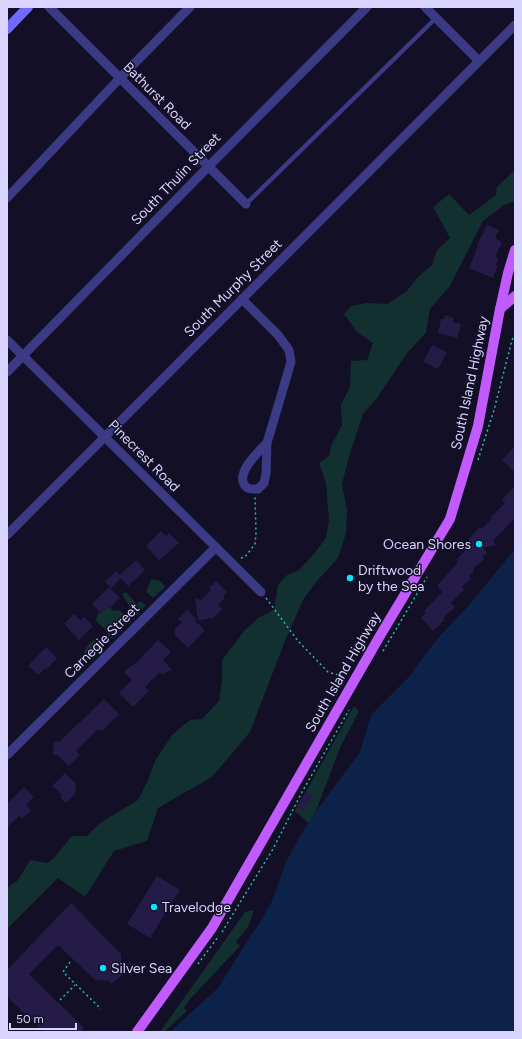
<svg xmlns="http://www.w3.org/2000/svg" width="522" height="1039" viewBox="0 0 522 1039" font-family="Figtree,sans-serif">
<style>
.green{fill:#12302f}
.water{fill:#0c2248}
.building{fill:#241b47}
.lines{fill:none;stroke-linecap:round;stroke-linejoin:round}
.path{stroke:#2fb8b0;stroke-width:1.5;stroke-dasharray:2 3;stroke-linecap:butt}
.lane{stroke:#3d3a85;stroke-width:4.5}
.street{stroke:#3d3a85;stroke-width:9}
.secondary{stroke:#6f6bff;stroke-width:10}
.primary{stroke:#c25bff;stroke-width:10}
.poi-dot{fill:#00e5ff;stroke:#130f26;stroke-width:1.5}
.labels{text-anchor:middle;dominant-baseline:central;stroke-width:3;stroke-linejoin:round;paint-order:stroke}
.street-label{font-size:14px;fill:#d9d4ff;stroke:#130f26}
.poi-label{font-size:14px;fill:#d9d4ff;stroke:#130f26;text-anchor:start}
</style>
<rect width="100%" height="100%" fill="#130f26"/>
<!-- green -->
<g class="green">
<path d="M515 170V201L504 205 483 221 450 286 430 309 426 333 407 353 377 398 363 414 350 453 342 484 347 510 346 533 338 558 317 581 304 598 285 641 250 732 212 777 158 808 147 841 114 851 85 897 58 878 7 929V888L18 880 30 860 47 863 54 858 72 836H87L100 823 138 800 148 780 155 761 172 735 190 720 202 719 219 701 222 681V660L245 630 258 618 274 610 278 585 287 575 299 570 314 554 326 538 329 520 326 483 319 463 329 456 331 446 342 425 341 405 350 387 351 361 367 360 373 343 357 332 344 314 352 306 366 303 387 304 406 292 419 276 432 265 437 250 450 238 433 207 449 194 469 215 496 195 497 187Z"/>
<path d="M151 580C157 579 162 581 165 587L153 598 146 592Z"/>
<path d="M126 592 137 604 140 601 146 605 137 614 128 604 122 594Z"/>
<path d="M108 606 114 611 119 610 131 620 112 639 108 635V632L96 621 98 613H101Z"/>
<path d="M94 640 98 643 102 649 90 661 84 657C83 650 88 644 94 640Z"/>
<path d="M354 706 359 711 340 748 317 808 313 827 295 811Z"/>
<path d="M254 910 248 927 236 942 240 946 190 999 184 1008 187 1011 164 1032H160L245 912Z"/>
</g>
<!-- water -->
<path class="water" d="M515 549V1032H170L218 988 251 935 259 924 272 901 285 864 299 838 314 814 360 752 371 715 408 678 437 639 470 604Z"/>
<!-- building -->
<g class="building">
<path d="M487 225 499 230 495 238 502 242 495 257 498 259 496 265 498 266 493 278 469 268 478 246 477 245Z"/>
<path d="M445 315 454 318 453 322 461 324 457 338 438 333 441 319H444Z"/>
<path d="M432 345 447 352 438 369 423 362Z"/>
<path d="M515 446V473L502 460Z"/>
<path d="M515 486V518L493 541 496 545 483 548 487 553 483 556 484 559 473 569V573L469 576 471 578 462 587 464 590 451 603 455 607 443 618 444 620 433 631 421 618 426 612 424 611 442 592 437 586 458 562 456 560 466 550 465 543 480 527 482 529 492 518 491 517 505 503 502 499Z"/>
<path d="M161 531 166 536 169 533 179 543 159 560 146 546Z"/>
<path d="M136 560 145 570 128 586 121 578 111 588 105 582 116 571 120 575Z"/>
<path d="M216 581 227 592 223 596 225 598 218 605 223 609 213 618 195 621 205 630 188 648 175 635V629L182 622 178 619 187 610 198 621 195 598 201 600 211 590 209 588Z"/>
<path d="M109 587 120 598 110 608 108 606 101 613 92 604Z"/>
<path d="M74 614 81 621 84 617 93 626 79 640 64 624Z"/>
<path d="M158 640 171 652 163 660 172 670 162 674 160 672 145 687 149 691 133 707 119 693 132 680 124 672 132 665 133 666Z"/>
<path d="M46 647 57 658 46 670 44 669 38 675 28 666Z"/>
<path d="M104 699 119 714 102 731 97 730 76 751 80 755 69 766 58 755H53L54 742H59Z"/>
<path d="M65 773 76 784 75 794 66 803 60 797 62 795 52 786Z"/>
<path d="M24 787 34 797 26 805 31 810 22 819 19 816 7 827V804Z"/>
<path d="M306 792 313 797 303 811 296 806Z"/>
<path d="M157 876 180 890 150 938 127 924Z"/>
<path d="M71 903 121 954V966L126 971 112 984 109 981 95 980 58 945 29 974 83 1027V1032H44L7 997V970Z"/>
</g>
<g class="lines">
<!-- path -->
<g class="path">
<path d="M478 460 494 410 512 340 515 334"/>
<path d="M241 558 245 557 255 544 256 533 255 497"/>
<path d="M266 598 298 641 328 672 345 677"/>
<path d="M383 651 427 577"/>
<path d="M222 932 273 849 302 792 349 710"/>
<path d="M70 962 63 972 101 1009"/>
<path d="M198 964 218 937"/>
<path d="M60 1000 75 985"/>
</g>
<!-- lane -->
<path class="lane" d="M246 204 436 18"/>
<!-- street -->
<g class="street">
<path d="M49 7 246 204"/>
<path d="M425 7 479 61"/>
<path d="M7 198 120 78 190 7"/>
<path d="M242 299 278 335 289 350 291 362 267 443 266 474 264 483 258 489C252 489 247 490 244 484 237 472 258 452 267 443"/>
<path d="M7 340 261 592"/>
<path d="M7 372 208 167 367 7"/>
<path d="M7 535 515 25"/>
<path d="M7 755 216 547"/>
</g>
<!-- secondary -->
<path class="secondary" d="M7 29 28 7"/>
<!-- primary -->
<g class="primary">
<path d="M500 309 515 296"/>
<path d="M137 1032 212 928 381 634 450 519 478 426 500 309 508 273 515 250"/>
</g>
</g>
<!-- markers -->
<g class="poi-dot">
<circle cx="479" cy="544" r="4"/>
<circle cx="350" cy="578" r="4"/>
<circle cx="154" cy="907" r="4"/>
<circle cx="103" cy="968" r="4"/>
</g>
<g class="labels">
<!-- street labels -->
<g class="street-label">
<text transform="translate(157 96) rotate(45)">Bathurst Road</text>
<text transform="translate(176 179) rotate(-46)">South Thulin Street</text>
<text transform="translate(233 288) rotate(-45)">South Murphy Street</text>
<text transform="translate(470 383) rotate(-78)">South Island Highway</text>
<text transform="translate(144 456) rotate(45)">Pinecrest Road</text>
<text transform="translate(102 641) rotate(-45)">Carnegie Street</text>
<text transform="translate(343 672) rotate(-60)">South Island Highway</text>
</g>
<!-- poi labels -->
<g class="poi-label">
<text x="471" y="544" text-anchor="end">Ocean Shores</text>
<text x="358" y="570">Driftwood<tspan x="358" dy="16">by the Sea</tspan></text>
<text x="162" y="907">Travelodge</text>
<text x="111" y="968">Silver Sea</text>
</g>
</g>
<!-- border -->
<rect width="522" height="1039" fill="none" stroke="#d9d4ff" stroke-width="16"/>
<!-- scale -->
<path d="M10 1023v6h66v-6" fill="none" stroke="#d9d4ff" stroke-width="2"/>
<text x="16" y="1023" font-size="12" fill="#d9d4ff" stroke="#130f26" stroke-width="3" paint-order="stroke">50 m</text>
</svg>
